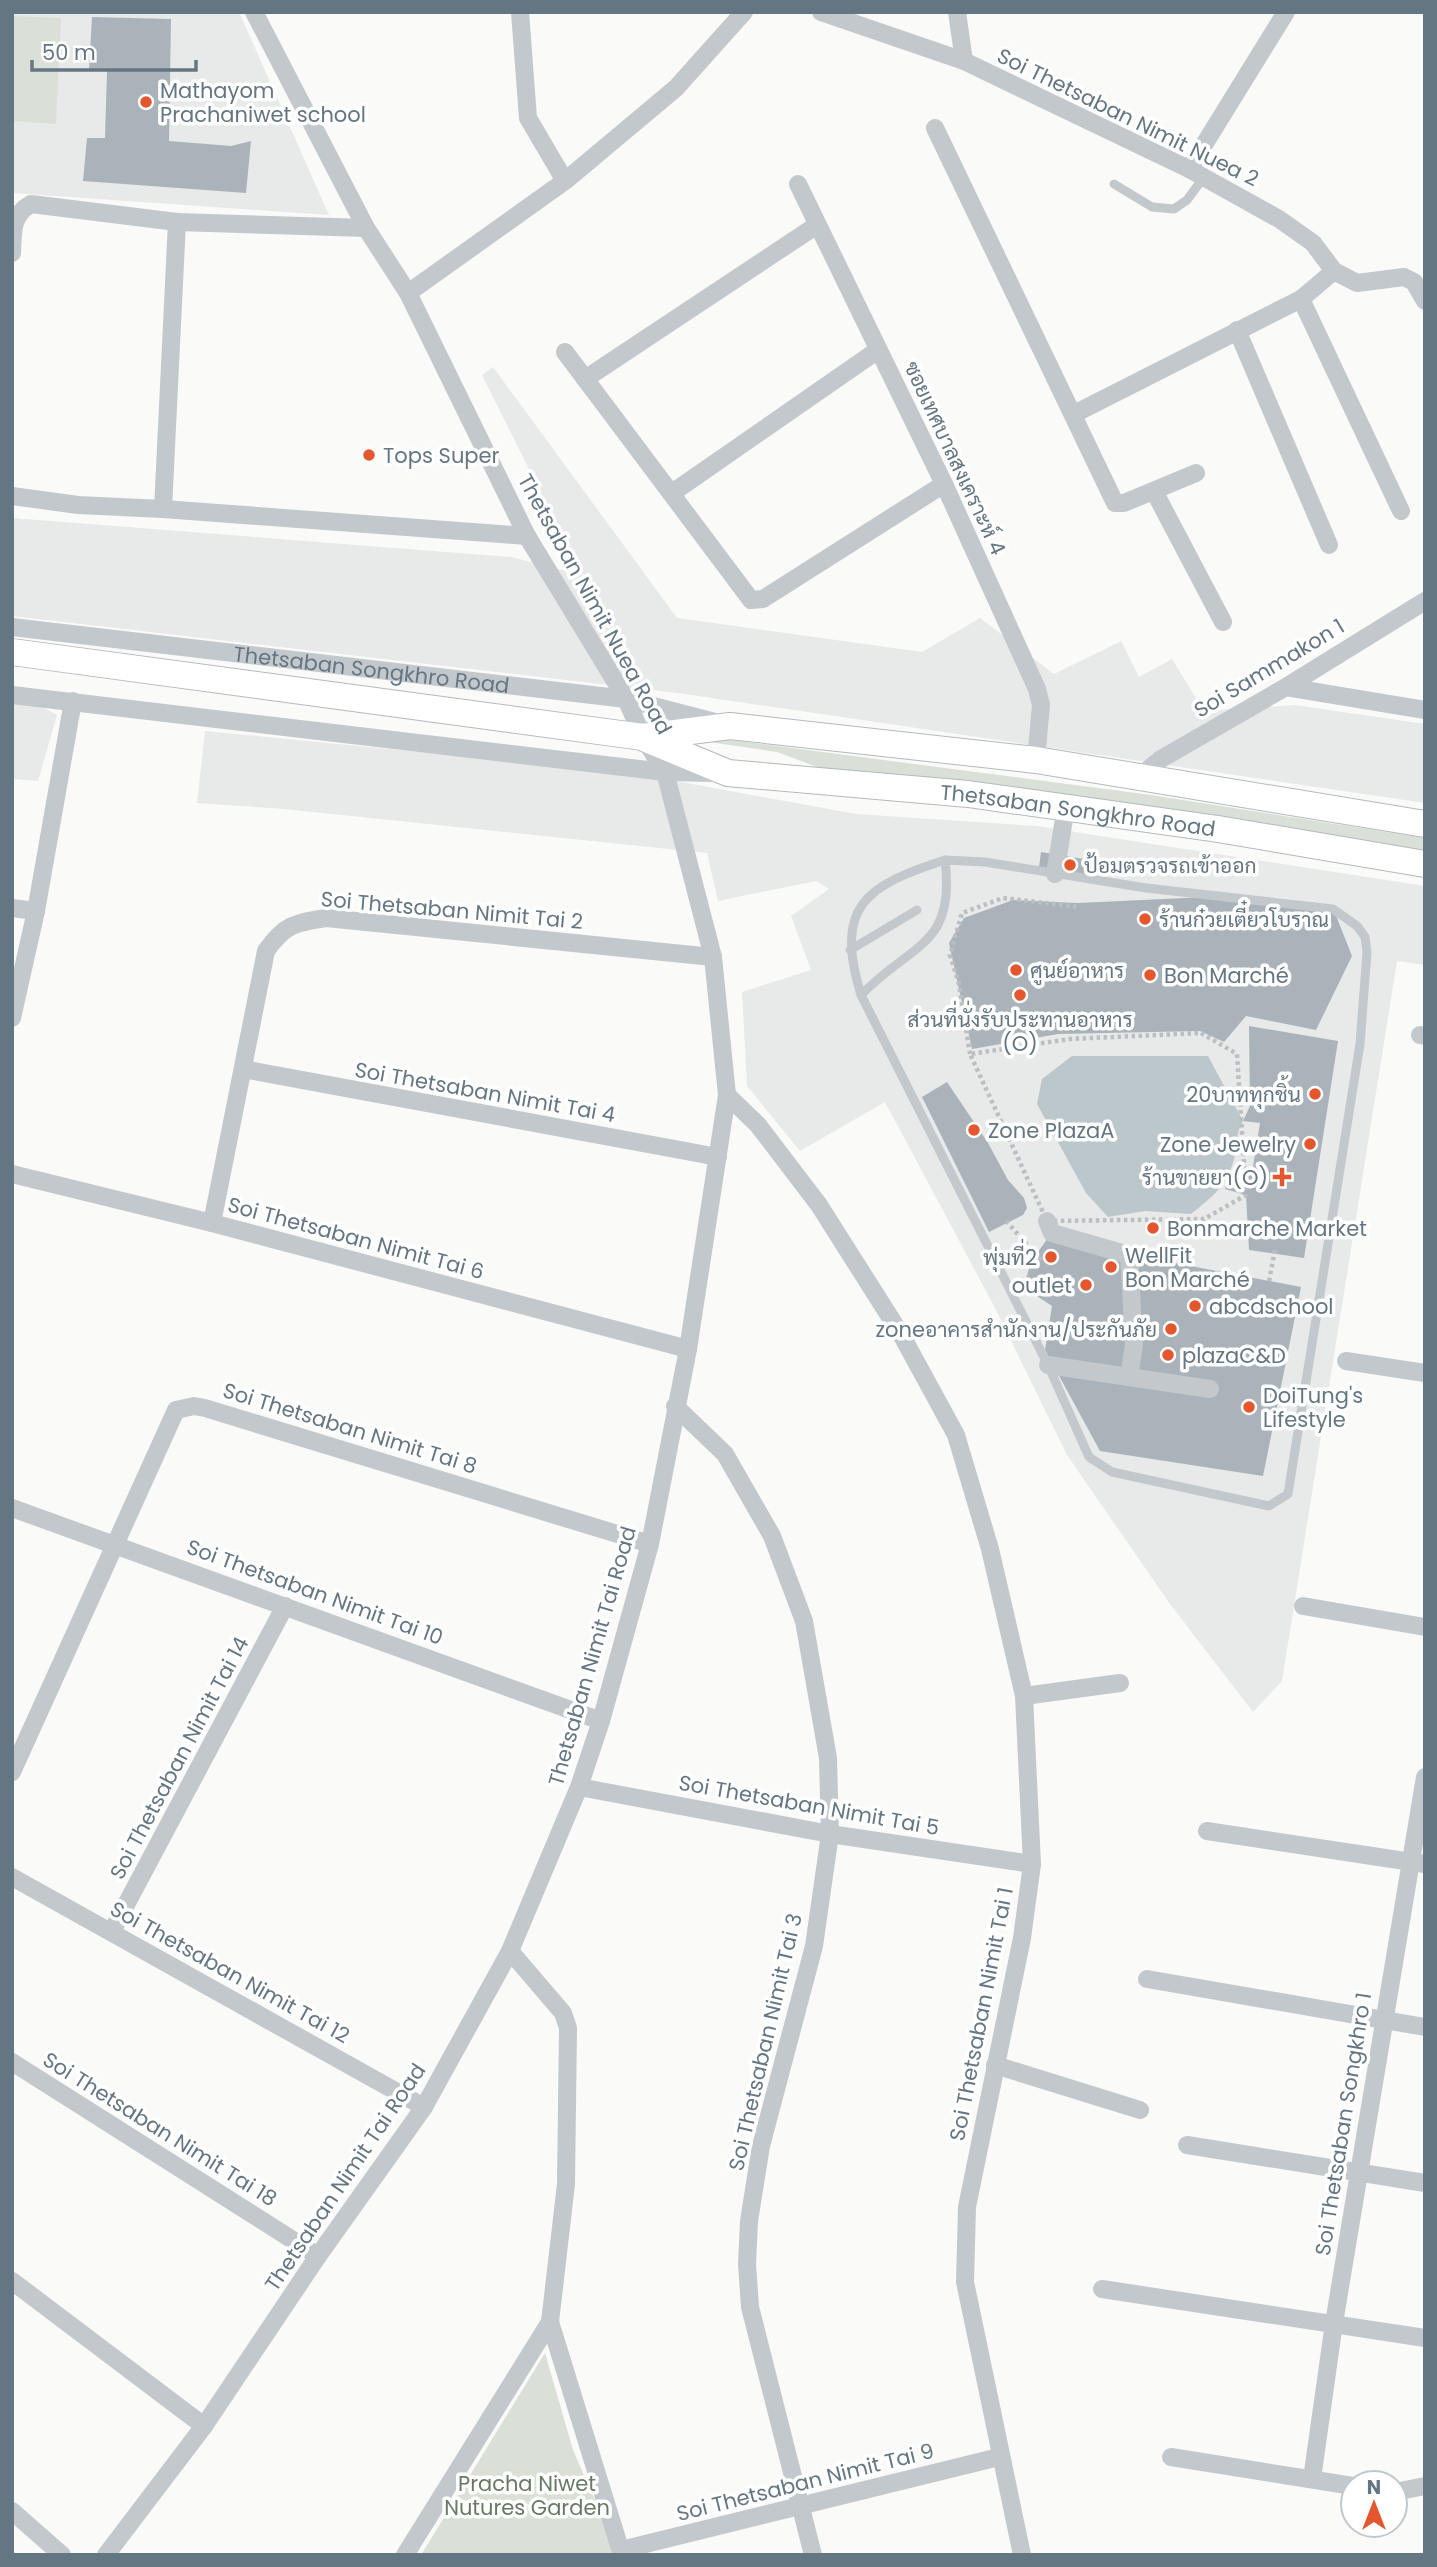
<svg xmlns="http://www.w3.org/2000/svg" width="1437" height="2567" viewBox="0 0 1437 2567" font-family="Poppins,Sarabun,sans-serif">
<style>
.built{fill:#e8e9e9}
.green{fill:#dadfd7}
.water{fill:#bbc7cb}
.building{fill:#aab3b9}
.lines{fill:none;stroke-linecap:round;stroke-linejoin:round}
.secondary-casing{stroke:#b3babf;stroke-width:28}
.path{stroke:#bbbfc2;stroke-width:4.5;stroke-dasharray:3.5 3.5;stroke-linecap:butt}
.lane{stroke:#c3c8cc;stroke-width:9}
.street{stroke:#c3c8cc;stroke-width:18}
.secondary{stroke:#fff;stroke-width:26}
.poi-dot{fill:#e4572e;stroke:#fff;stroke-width:2.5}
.labels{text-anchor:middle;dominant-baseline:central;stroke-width:7;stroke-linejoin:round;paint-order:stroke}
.poi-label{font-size:21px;fill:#657683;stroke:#fff;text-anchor:start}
.street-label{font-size:21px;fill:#657683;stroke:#fff}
.park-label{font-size:21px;fill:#687a64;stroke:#fff}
</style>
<rect width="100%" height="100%" fill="#fafaf8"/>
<!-- built -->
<g class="built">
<path d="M12 12H239L329 215 12 193Z"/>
<path d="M493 367 677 618 922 652 980 618 1054 674 1121 641 1139 677 1172 659 1204 711 1295 705 1425 724V803L678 693 12 616V518L511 557 582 575 482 375Z"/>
<path d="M12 702 37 704 57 715 38 781 12 779Z"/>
<path d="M205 731 627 772 856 814 1036 826 1425 886V965L1397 961 1282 1681 1253 1712 1170 1604 1067 1455 994 1306 885 1102 800 1151 747 1086 742 992 811 970 791 916 829 889 816 881 718 901 707 853 284 809 197 803Z"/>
</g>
<!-- green -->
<g class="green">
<path d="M12 16 61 18 56 124 12 121Z"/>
<path d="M716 738 1151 795 1425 838V854L1032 792 817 767 777 752 709 742Z"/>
<path d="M545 2353 573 2450 619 2555H421Z"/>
</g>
<!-- water -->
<path class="water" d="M1072 1056H1208L1243 1121C1235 1134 1238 1145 1234 1159 1227 1186 1211 1198 1191 1214L1145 1211 1108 1217 1086 1193 1037 1104 1042 1079Z"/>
<!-- building -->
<g class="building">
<path d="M92 17 171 19 169 141 231 146 251 141 246 193 83 181 87 138H105L107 71 89 70Z"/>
<path d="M1041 852 1102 862 1100 872 1089 871 1088 876 1039 867Z"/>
<path d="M1207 897 1335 913 1352 956 1316 1030 1246 1016 1224 1042 1200 1031 1058 1034 972 1049 949 943 964 918 1013 900 1078 903Z"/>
<path d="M1249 1026 1338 1041 1304 1258 1249 1250 1246 1195 1225 1189 1229 1173H1252L1260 1123 1243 1121 1250 1106Z"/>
<path d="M947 1082 988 1143 1008 1180 1024 1198 1027 1208 1023 1215 989 1232 922 1097Z"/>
<path d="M1050 1235 1117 1252 1301 1287 1263 1476 1100 1451 1045 1350 1052 1306 1029 1291 1026 1279 1031 1262Z"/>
</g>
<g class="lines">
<!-- secondary casing -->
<g class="secondary-casing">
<g id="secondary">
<path d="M12 652 643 737 730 726 1036 760 1425 824"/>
<path id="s2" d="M644 738 728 773 968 794 1218 829 1425 864"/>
</g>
</g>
<!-- path -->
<g class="path">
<path d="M1201 1033 1237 1054 1246 1195 1204 1219 1047 1221 970 1054 1070 1039Z"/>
<path d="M970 1054 959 984 950 955 962 913 1003 898 1079 907"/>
<path d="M1006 1221 1041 1260"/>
<path d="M1269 1281 1275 1250"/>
</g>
<!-- lane -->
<g class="lane">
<path d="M1114 184 1152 207 1174 209 1187 200 1204 177"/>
<path d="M945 860 985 862 1146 888 1333 909 1357 926 1365 937 1367 952 1360 1044 1288 1494 1269 1506 1112 1472 1089 1457 1048 1365 861 995C911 943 956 947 945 860Z"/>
<path d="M850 950 917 910"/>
<path d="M861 995C834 906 865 886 945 860"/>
</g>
<!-- street -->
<g class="street">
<path d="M520 12 528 118 565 181"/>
<path d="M821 12 964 61 1189 169 1279 219 1313 243 1334 271 1357 283 1404 277 1414 282 1425 301"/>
<path d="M957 12 964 61"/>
<path d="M935 128 1115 503H1124L1196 473"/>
<path d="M1189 169 1286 12"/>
<path d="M798 184 944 484 1037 689 1041 705 1036 760"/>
<path d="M12 253C13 233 11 215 31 204L177 222 366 228"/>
<path d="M408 293 565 181 676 88 744 12"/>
<path d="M1301 299 1401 511"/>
<path d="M1237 330 1329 545"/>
<path d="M565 352 751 600 763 599 944 484"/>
<path d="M585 379 817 225"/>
<path d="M1074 414 1301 299 1334 271"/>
<path d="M1154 491 1223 622"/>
<path d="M672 493 878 350"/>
<path d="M12 496 78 505 163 509 527 536"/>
<path d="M163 509 177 222"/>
<path id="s1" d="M12 627 626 699 719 723"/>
<path d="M1286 687 1425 710"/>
<path d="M12 695 665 772 714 773"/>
<path d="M1139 777 1161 759 1286 687 1425 601"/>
<path d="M1055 874 1066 807"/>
<path d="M12 908 36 911"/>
<path d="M12 1018 36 911 73 701"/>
<path d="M1420 1035 1425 1036"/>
<path d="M243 1069 718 1157"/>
<path d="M727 1095 758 1125 819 1205 902 1336 956 1435 990 1549 1024 1696 1032 1864 1022 1938 967 2207 965 2282 1022 2555"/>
<path d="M12 1174 212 1223 688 1349"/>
<path d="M1047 1221 1052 1233 1129 1255 1134 1345 1129 1377"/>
<path d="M212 1223 266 951C285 924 295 923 326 918L713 957"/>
<path d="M1346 1361 1425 1373"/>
<path d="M1048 1365 1210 1389"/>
<path d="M675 1406 725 1454 772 1536 804 1621 828 1758 830 1834 814 1946 761 2146 749 2221 747 2264 750 2307 813 2555"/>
<path d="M12 1508 601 1721"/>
<path d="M1303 1606 1425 1627"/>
<path d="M1024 1696 1120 1683"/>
<path d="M12 1772 176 1410 194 1406 205 1408 650 1544"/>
<path d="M579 1787 830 1834 1032 1864"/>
<path d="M1207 1831 1425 1864"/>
<path d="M12 1877 424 2107"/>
<path d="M112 1931 285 1606"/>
<path d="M510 1951 563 2013 568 2028 566 2184 550 2322 622 2555"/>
<path d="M1147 1979 1425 2027"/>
<path d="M12 2062 318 2256"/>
<path d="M995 2065 1140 2110"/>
<path d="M1187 2145 1425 2183"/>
<path d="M12 2281 204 2426"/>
<path d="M1102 2289 1425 2338"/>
<path d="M1171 2457 1353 2486"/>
<path d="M1312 2479 1334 2323 1425 1777"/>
<path d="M1395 2492 1425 2486"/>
<path d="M12 2511 62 2555"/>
<path d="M621 2550 999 2457"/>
<path d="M106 2555 204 2426 318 2256 424 2107 510 1951 579 1787 601 1721 650 1544 688 1349 727 1095 713 957 665 772 643 737 626 699 527 536 408 293 366 228 254 12"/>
<path d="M405 2555 550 2322"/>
</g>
<!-- secondary -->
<use href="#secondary" class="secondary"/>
</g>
<!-- markers -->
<g class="poi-dot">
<circle cx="146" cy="102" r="7"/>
<circle cx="369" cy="455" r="7"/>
<circle cx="1070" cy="865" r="7"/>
<circle cx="1145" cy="919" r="7"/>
<circle cx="1016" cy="970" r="7"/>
<circle cx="1150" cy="975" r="7"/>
<circle cx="1020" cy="995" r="7"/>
<circle cx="1315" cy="1094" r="7"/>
<circle cx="974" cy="1130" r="7"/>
<circle cx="1310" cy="1144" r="7"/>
<path d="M1278.5 1166.5h7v7h7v7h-7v7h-7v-7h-7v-7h7z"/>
<circle cx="1153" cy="1228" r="7"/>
<circle cx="1051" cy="1257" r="7"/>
<circle cx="1111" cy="1267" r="7"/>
<circle cx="1086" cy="1285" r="7"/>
<circle cx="1195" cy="1306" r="7"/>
<circle cx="1171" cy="1329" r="7"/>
<circle cx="1168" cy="1355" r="7"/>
<circle cx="1249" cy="1407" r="7"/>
</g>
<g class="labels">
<!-- poi labels -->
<g class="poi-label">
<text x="160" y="90">Mathayom<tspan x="160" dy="24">Prachaniwet school</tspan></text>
<text x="383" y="455">Tops Super</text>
<text x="1084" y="865">ป้อมตรวจรถเข้าออก</text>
<text x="1159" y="919">ร้านก๋วยเตี๋ยวโบราณ</text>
<text x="1030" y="970">ศูนย์อาหาร</text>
<text x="1164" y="975">Bon Marché</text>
<text x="1020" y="1019" text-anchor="middle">ส่วนที่นั่งรับประทานอาหาร<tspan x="1020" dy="24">(O)</tspan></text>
<text x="1301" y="1094" text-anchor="end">20บาททุกชิ้น</text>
<text x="988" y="1130">Zone PlazaA</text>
<text x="1296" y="1144" text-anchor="end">Zone Jewelry</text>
<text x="1268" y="1177" text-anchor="end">ร้านขายยา(O)</text>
<text x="1167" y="1228">Bonmarche Market</text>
<text x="1125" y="1255">WellFit<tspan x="1125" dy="24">Bon Marché</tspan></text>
<text x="1037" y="1257" text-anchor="end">พุ่มที่2</text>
<text x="1072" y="1285" text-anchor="end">outlet</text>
<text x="1209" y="1306">abcdschool</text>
<text x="1157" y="1329" text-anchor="end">zoneอาคารสำนักงาน/ประกันภัย</text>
<text x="1182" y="1355">plazaC&amp;D</text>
<text x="1263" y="1395">DoiTung's<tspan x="1263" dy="24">Lifestyle</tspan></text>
</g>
<!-- street labels -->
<g class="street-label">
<text transform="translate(1128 117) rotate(26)">Soi Thetsaban Nimit Nuea 2</text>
<text transform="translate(955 458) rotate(65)">ซอยเทศบาลสงเคราะห์ 4</text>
<text transform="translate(595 604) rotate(61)">Thetsaban Nimit Nuea Road</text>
<text transform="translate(1269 668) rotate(-31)">Soi Sammakon 1</text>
<text stroke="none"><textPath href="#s1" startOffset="362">Thetsaban Songkhro Road</textPath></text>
<text stroke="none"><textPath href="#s2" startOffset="443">Thetsaban Songkhro Road</textPath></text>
<text transform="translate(452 910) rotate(5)">Soi Thetsaban Nimit Tai 2</text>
<text transform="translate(485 1092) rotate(10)">Soi Thetsaban Nimit Tai 4</text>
<text transform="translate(356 1238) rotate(15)">Soi Thetsaban Nimit Tai 6</text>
<text transform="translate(350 1428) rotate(17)">Soi Thetsaban Nimit Tai 8</text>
<text transform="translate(315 1592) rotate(20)">Soi Thetsaban Nimit Tai 10</text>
<text transform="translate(592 1656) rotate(-74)">Thetsaban Nimit Tai Road</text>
<text transform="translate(179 1758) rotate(-62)">Soi Thetsaban Nimit Tai 14</text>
<text transform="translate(809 1805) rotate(10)">Soi Thetsaban Nimit Tai 5</text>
<text transform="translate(230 1972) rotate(29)">Soi Thetsaban Nimit Tai 12</text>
<text transform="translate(981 2014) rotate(-79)">Soi Thetsaban Nimit Tai 1</text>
<text transform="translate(765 2042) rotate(-77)">Soi Thetsaban Nimit Tai 3</text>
<text transform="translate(1343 2124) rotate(-81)">Soi Thetsaban Songkhro 1</text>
<text transform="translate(160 2129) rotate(32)">Soi Thetsaban Nimit Tai 18</text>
<text transform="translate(345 2177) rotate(-56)">Thetsaban Nimit Tai Road</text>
<text transform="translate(805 2482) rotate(-14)">Soi Thetsaban Nimit Tai 9</text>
</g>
<!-- park labels -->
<g class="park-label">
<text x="527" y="2483">Pracha Niwet<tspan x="527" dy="24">Nutures Garden</tspan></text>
</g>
</g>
<!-- border -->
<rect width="1437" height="2567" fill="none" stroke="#657683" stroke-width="28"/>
<!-- north arrow -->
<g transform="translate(1374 2504)"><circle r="33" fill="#ffffff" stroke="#c1c8cd" stroke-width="2"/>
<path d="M0-5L12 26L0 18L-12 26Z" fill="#e4572e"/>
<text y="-10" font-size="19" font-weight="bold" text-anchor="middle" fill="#657683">N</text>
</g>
<!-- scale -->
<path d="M32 60v10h164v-10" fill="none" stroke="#657683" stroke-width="3.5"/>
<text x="42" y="60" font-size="21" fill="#657683" stroke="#ffffff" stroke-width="5" paint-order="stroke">50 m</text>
</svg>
